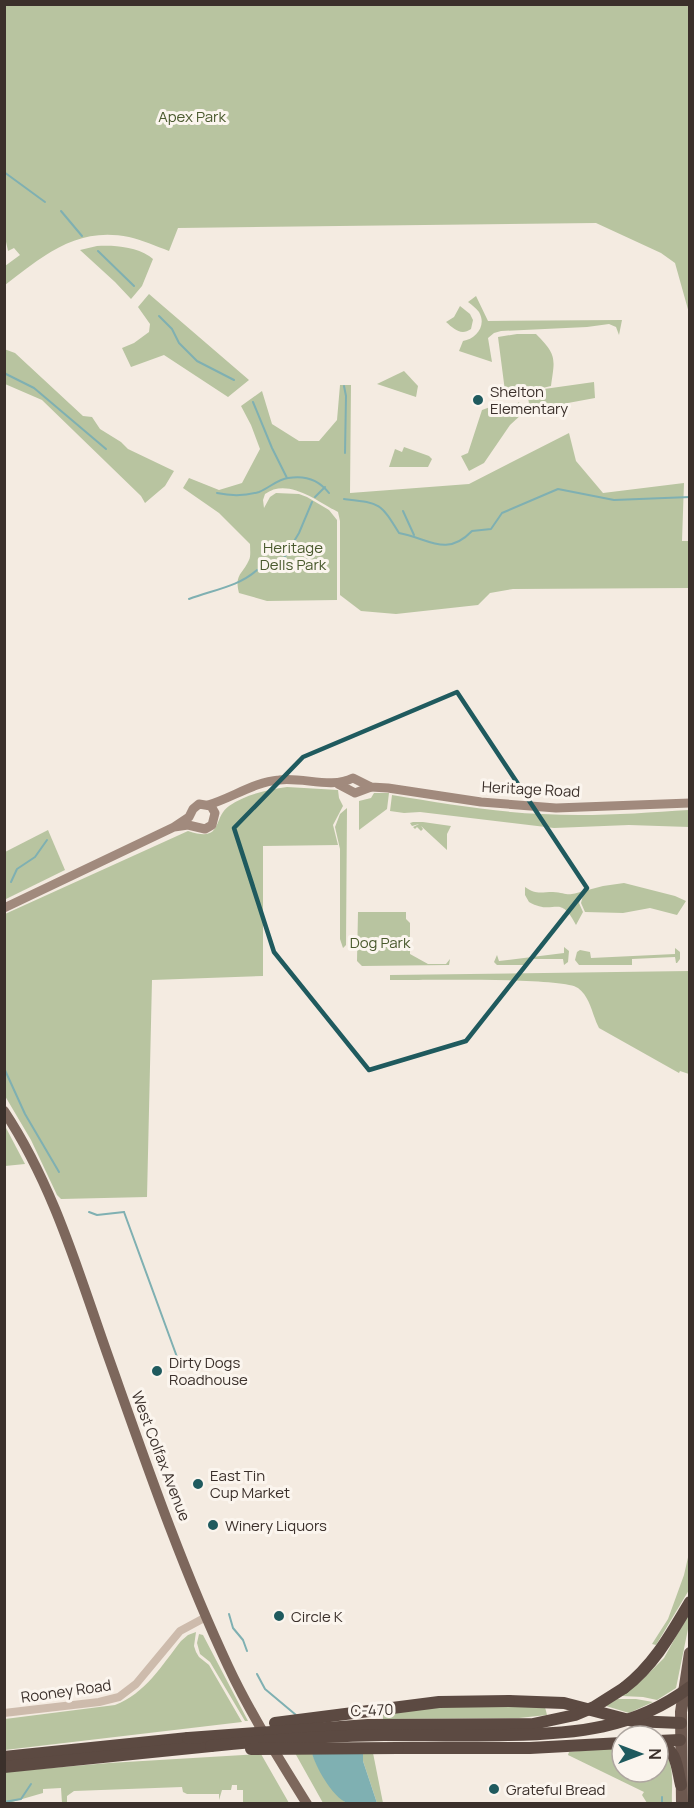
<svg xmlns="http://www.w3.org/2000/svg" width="694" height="1808" viewBox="0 0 694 1808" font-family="Manrope,sans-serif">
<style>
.green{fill:#b8c4a0}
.water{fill:#7fb0b2}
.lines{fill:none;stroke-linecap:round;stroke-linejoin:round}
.stream{stroke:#7fb0b2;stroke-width:2}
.tertiary{stroke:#cdbbac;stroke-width:8}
.secondary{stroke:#a18a7d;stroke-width:9}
.primary{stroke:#7d675c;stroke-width:10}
.trunk{stroke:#6c584f;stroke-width:12}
.motorway{stroke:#5c4a42;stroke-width:12}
.motorway-bridge{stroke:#5c4a42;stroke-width:12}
.marked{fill:none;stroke:#1f5a5e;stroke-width:4.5;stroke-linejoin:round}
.poi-dot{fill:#1f5a5e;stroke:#fbf5ee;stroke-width:2}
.labels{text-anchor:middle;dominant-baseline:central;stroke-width:6;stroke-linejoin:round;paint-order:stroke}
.park-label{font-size:15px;fill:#4a5a2e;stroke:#fbf5ee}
.poi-label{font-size:15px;fill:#3b302b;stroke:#fbf5ee;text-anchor:start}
.street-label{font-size:15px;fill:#3b302b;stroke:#fbf5ee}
</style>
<rect width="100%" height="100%" fill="#f4ebe1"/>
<!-- green -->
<g class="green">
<path d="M5 4 689 5V313L675 263 661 253 596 223 178 228 169 251C156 246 142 240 129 237 77 226 43 256 5 285V266L20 255 14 248 8 251 5 237Z"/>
<path d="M97 246C116 245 139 247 153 259L142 286 131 299 115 282 80 250Z"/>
<path d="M149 294 249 380 228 397 164 355 131 367 122 348 134 343 149 332 150 324 138 307Z"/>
<path d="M476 296 488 321 622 320 619 335 616 327 609 324 587 327 501 331 494 333 488 338 492 362 459 351 463 341C476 339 487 326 479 312 476 308 472 305 468 302Z"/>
<path d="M460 306 470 314 473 320 471 329C461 336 454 329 446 322L454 317Z"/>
<path d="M517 334H536C557 355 555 358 551 386L530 391 594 382 595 398 530 410 527 391 509 395 505 391 498 337Z"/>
<path d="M4 349 15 353 83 416 92 417 100 429 121 442 128 449 174 471 165 486 145 503 141 496 42 400 5 384Z"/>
<path d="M404 371 418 386 416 397 377 384Z"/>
<path d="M340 385H351L350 493 469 484 569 433 576 461 603 493 684 483 682 541H689V588L513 589 490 593 478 605 396 614 361 611 340 595V521L338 512C318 502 288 477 265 494L263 500 264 508 270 497 276 493 299 494 307 497 329 510 337 520V600L267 601 239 593C234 574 243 574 249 560 251 556 250 549 250 544L219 513 183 488 189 478 219 490 242 483 260 449 251 425 241 406 262 391 272 424 299 441H319L337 420Z"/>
<path d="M519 402 522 414 510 425 484 463 469 471 461 456 468 453 482 410 493 406 502 413 508 414Z"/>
<path d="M404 447 429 456 432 459 428 467H389L395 449 402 452Z"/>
<path d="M287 787 338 790 339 798 343 806 333 825 338 845 263 846V976L152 980 147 1197 61 1199 57 1195 31 1140 5 1096V914L188 831C224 843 212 818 229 806 246 794 267 790 287 787Z"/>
<path d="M374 793H389L387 809 359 830V801L371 798Z"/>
<path d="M392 795C442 803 492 812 542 814 591 817 641 813 689 810V827L629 825 554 828 420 812 404 813 390 811Z"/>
<path d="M347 808 346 945 343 948 340 939V849L335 827 340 814Z"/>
<path d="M413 822H423L451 826 447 834V850L421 826 423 829 421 831 417 827 415 829 413 827 419 824 412 826 410 823Z"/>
<path d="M48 830 65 870 6 899 4 895 5 852Z"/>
<path d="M624 883 675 896 686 901 677 915 650 908 623 913 585 912 581 903 584 891 603 886Z"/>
<path d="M525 887C536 895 541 892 553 892 567 893 567 897 583 891L579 903 583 912 576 925C559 892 555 917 529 902L525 895Z"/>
<path d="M358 912H406V919L410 923V954L428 964H446L450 959 449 965 362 966 357 961Z"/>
<path d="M564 947 569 951 568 962 564 965 563 959H528V965H497L494 962 497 955 499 961 564 953Z"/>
<path d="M675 948 680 952V959L677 963H676L675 957 632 959V965H579L575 960 577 952 580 950 590 952 591 958 675 954Z"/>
<path d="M689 971V1074L680 1071 679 1073 599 1028C592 1015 591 998 578 988 563 977 418 980 390 980V975Z"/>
<path d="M5 1126 25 1164 5 1166Z"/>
<path d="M689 1553V1590L656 1645 652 1644 668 1619 684 1575Z"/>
<path d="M689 1613V1624L676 1688 657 1700 643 1697 622 1696 641 1681 664 1658Z"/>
<path d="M196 1632 194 1646 196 1652 199 1657 209 1665 242 1722 5 1750V1719L115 1705C145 1694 162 1665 181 1641L188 1635Z"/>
<path d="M199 1634 203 1635 248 1721H245L210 1662 200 1654 197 1643Z"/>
<path d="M617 1699H636L653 1702 629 1713 606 1706Z"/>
<path d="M427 1707H545L547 1715 519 1718 383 1719V1712Z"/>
<path d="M611 1748 618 1752 622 1751V1772H658V1749C677 1757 671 1786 672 1803H647L642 1795 644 1792 568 1755 569 1752Z"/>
<path d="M295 1753H312C320 1774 330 1788 346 1803H323Z"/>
<path d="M363 1753H373L383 1803H377L363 1761Z"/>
<path d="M261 1754 289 1803H243V1790H237V1785H232L231 1790H222L219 1800V1794H187L183 1792 182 1787 74 1791 67 1796V1803H62L61 1788 43 1789V1793L5 1804V1772L109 1763Z"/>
</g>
<!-- water -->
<path class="water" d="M312 1753H363V1761L377 1803C368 1803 356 1806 348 1803 334 1800 315 1766 312 1753Z"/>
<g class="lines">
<!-- stream -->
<g class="stream">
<path d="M4 172 45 202"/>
<path d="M61 211 82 236"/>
<path d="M98 251 134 286"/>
<path d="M159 316 172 329 179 343 197 361 234 380"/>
<path d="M4 373 34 388 106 449"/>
<path d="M344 386 346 396 345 453"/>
<path d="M253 402 272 448 287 478"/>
<path d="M217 493C231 496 245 496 259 492 269 488 278 479 288 478 305 475 319 480 329 493"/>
<path d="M315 497 325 487"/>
<path d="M344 499C380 503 380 502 399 533 428 538 446 558 472 531L491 529 502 513 558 489 614 500 690 497"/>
<path d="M403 511 414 535"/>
<path d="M272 568H278L299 533 312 502"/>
<path d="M260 570 269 565"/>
<path d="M189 599C212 590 238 587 257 570"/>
<path d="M11 882 17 869 35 857 47 840"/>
<path d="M4 1068 25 1114 59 1172"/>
<path d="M89 1212 97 1215 124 1212"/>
<path d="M124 1212 177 1357"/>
<path d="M229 1614 233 1628 243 1640 247 1651"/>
<path d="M257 1674 265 1689 296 1715"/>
<path d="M662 1797V1804"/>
<path d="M4 1802 21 1799 31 1784"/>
</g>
<!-- tertiary -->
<path class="tertiary" d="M4 1713 99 1702 119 1697 136 1684 180 1631 206 1617"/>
<!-- secondary -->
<g class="secondary">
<path d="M338 784 355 793 371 787"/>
<path d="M208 805C232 798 254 782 279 780 304 777 331 789 353 778L371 787 388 788 481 802 556 808 690 803"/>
<path d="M4 908 174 827 189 817 193 809 199 804 211 806 215 813 212 825 205 829 188 825 174 827"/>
</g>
<!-- primary -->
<path class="primary" d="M4 1111C56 1189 81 1282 113 1370 148 1469 183 1570 228 1666 250 1713 279 1759 307 1804"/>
<!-- trunk -->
<path class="trunk" d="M682 1804 681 1712 690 1653"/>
<!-- motorway -->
<g class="motorway">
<path d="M624 1688C654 1665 671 1634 690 1602"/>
<path d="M509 1701 564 1703 633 1721 681 1723"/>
<path d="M658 1741 680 1740"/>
<path d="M658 1745C677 1747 677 1769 681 1785"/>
<path d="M398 1748H530L622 1743"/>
<path d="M4 1757 188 1738"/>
<path d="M4 1767 211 1746"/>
</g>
<!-- motorway-bridge -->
<g class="motorway-bridge">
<path d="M275 1723 439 1702 509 1701"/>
<path d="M188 1738 368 1725 533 1724 575 1715 594 1707 624 1688"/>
<path d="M211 1746C268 1740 326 1736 384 1735 425 1735 466 1736 508 1735 575 1734 634 1729 690 1687"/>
<path d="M251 1749 398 1748"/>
</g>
</g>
<!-- marked area -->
<path class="marked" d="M457 692 587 888 466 1041 369 1070 274 952 234 828 303 757Z"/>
<!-- markers -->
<g class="poi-dot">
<circle cx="478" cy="400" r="6"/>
<circle cx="157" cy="1371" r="6"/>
<circle cx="198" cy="1484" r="6"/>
<circle cx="213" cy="1525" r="6"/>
<circle cx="279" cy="1616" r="6"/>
<circle cx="494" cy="1789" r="6"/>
</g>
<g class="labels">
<!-- park labels -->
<g class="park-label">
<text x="192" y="116">Apex Park</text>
<text x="293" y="547">Heritage<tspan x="293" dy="17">Dells Park</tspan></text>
<text x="380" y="942">Dog Park</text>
</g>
<!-- poi labels -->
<g class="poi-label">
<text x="490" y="391">Shelton<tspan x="490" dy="17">Elementary</tspan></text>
<text x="169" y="1362">Dirty Dogs<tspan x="169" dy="17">Roadhouse</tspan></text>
<text x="210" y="1475">East Tin<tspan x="210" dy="17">Cup Market</tspan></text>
<text x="225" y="1525">Winery Liquors</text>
<text x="291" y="1616">Circle K</text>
<text x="506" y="1789">Grateful Bread</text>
</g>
<!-- street labels -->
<g class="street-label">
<text transform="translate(531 789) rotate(3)">Heritage Road</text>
<text transform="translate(161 1456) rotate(69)">West Colfax Avenue</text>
<text transform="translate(66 1691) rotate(-8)">Rooney Road</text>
<text transform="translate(372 1710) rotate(-2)">C-470</text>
</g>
</g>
<!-- border -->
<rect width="694" height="1808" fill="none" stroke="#3b302b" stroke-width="12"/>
<!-- north arrow -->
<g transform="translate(640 1754) rotate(90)"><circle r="28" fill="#fbf5ee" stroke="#aea6a0" stroke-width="1.5"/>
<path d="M0-4.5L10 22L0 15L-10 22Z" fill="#1f5a5e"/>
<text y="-9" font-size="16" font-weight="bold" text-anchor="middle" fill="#3b302b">N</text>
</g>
</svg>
